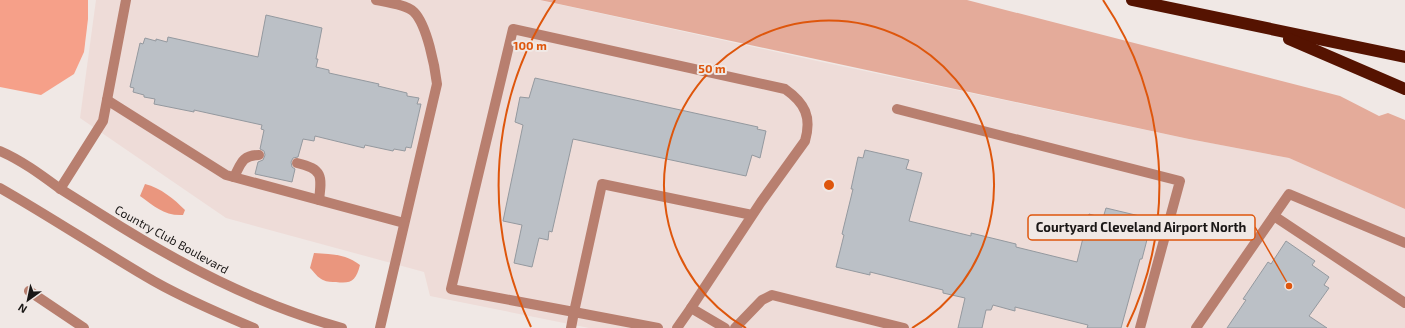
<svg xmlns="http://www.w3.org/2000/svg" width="1405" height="328" viewBox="0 0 1405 328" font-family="'Exo 2',sans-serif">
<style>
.built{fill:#eedcd8}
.green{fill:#e4ab9a}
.forest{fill:#f6a089}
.water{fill:#ea967e}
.building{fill:#bbc0c6;stroke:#94999f}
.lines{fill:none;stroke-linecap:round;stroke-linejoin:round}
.service{stroke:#b87f6f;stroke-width:10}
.tertiary{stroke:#b87f6f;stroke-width:10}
.motorway{stroke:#551301;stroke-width:12}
.ring{fill:none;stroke:#de560c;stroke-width:2}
.labels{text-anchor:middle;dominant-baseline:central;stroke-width:4;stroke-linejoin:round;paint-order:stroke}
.street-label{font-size:12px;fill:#1a1716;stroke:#f0e8e5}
.centre{fill:#de560c;stroke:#f0e8e5;stroke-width:2}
.ring-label{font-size:12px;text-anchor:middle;font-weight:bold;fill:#de560c;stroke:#f0e8e5;stroke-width:4;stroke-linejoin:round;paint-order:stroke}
.leader{fill:none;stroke:#de560c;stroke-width:1.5}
.callout-dot{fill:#de560c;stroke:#f0e8e5;stroke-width:1.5}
.callout{fill:#f0e8e5;stroke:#de560c;stroke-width:1.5}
.callout-label{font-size:13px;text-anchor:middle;font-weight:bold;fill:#1a1716}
</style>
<rect width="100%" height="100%" fill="#f0e8e5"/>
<!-- built -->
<path class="built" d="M96 0H539L822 62 1189 139 1289 158 1405 209V328H589L430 296 424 272 226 218 80 118Z"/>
<!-- green -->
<path class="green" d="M540 0H967L1340 96 1379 116 1388 113 1405 120V209L1289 158 1189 139Z"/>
<!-- forest -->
<path class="forest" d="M0 0H88V19L84 52 74 74 41 95 0 87Z"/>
<!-- water -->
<g class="water">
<path d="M145 184C161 188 174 199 185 210L183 215C164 216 154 206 140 196Z"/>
<path d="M314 253C331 254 346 254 360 265 356 281 351 284 336 282 332 282 327 282 323 280 318 278 314 272 310 268Z"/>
</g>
<!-- building -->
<g class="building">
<path d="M266 15 322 28 316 59H318L316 67 329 70V73L379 84 378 86 407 93V96L419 98 417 104H421L411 148 406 147 405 151 394 149 393 151 365 145 364 148 315 136 314 141 303 139 298 157 293 158 291 162 292 167 295 169 292 182 255 174 258 162 263 160 265 155 264 151 260 149 264 130 261 129 262 125 194 110V112L154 104 155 99 144 97V95L133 92 134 88 130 87 140 43 143 44 145 38 156 41V39L167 42 168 37 258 57Z"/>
<path d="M535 78 758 127 757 129 766 131 760 158 752 155 746 176 573 139 552 232 549 231 548 240 539 238 532 267 514 263 522 225 503 221 523 125 515 122 520 97 529 98Z"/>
<path d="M865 150 909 160 906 169 922 173 909 221 971 236V233L1016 244V247L1077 262 1089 214 1103 218 1106 208 1148 218 1146 228H1150L1142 259H1140L1121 328H1087L1088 325 1015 307V311L993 305 991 310H986L982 328H958L965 298 943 293V290L870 272V275L836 267 844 235 842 234 853 189H851L858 157 863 158Z"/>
<path d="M1286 241 1315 261 1312 265 1329 277 1324 285 1329 288 1309 316 1327 328H1227L1246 300 1243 299 1268 262 1271 264Z"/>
</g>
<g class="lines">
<!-- service -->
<g class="service">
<path d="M376 0C386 2 407 5 414 12 427 25 435 67 437 84L380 328"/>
<path d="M107 100 226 175 404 223"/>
<path d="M897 109 1180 181 1140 328"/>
<path d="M297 163C323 169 322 176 319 200"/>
<path d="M234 177C241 164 242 155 259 155"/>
<path d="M60 189 103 121 126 0"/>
<path d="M1274 216 1405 303"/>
<path d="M29 291 84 328"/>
<path d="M691 308 761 202 805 141C812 117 805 103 785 89L513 29 451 289 574 312 602 184 752 215"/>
<path d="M571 328 574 312 658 328"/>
<path d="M677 328 691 308 725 328"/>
<path d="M735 328 762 300 772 295 904 328"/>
<path d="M1196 328 1289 194 1405 243"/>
</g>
<!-- tertiary -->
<g class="tertiary">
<path d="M0 151C21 160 40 174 59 188 73 197 88 206 102 215 178 263 255 304 342 328"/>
<path d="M0 188C49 216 96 247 145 276 178 296 218 313 254 328"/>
</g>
<!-- motorway -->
<g class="motorway">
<path d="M1132 0 1405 57"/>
<path d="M1289 39 1405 89"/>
</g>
</g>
<!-- distance rings -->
<g class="ring">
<path d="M746 328A165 165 0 1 1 912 328"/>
<path d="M531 327A330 330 0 0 1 555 0M1103 0A330 330 0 0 1 1127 327"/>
</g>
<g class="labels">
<!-- street labels -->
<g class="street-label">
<text transform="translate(172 239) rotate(29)">Country Club Boulevard</text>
</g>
</g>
<circle cx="829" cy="185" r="6" class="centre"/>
<g class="ring-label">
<text x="530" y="50">100 m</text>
<text x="712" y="73">50 m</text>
</g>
<!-- callouts -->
<path class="leader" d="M1289 286L1255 227"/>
<circle class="callout-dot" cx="1289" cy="286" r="4"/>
<rect class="callout" x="1028" y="215" width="227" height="25" rx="4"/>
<g class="callout-label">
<text x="1141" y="232">Courtyard Cleveland Airport North</text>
</g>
<!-- north arrow -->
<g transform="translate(28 300) rotate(213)" stroke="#f0e8e5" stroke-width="3" paint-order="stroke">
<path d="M0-3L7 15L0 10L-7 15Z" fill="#1a1716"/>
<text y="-6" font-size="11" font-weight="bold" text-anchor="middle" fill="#1a1716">N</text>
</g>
</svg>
